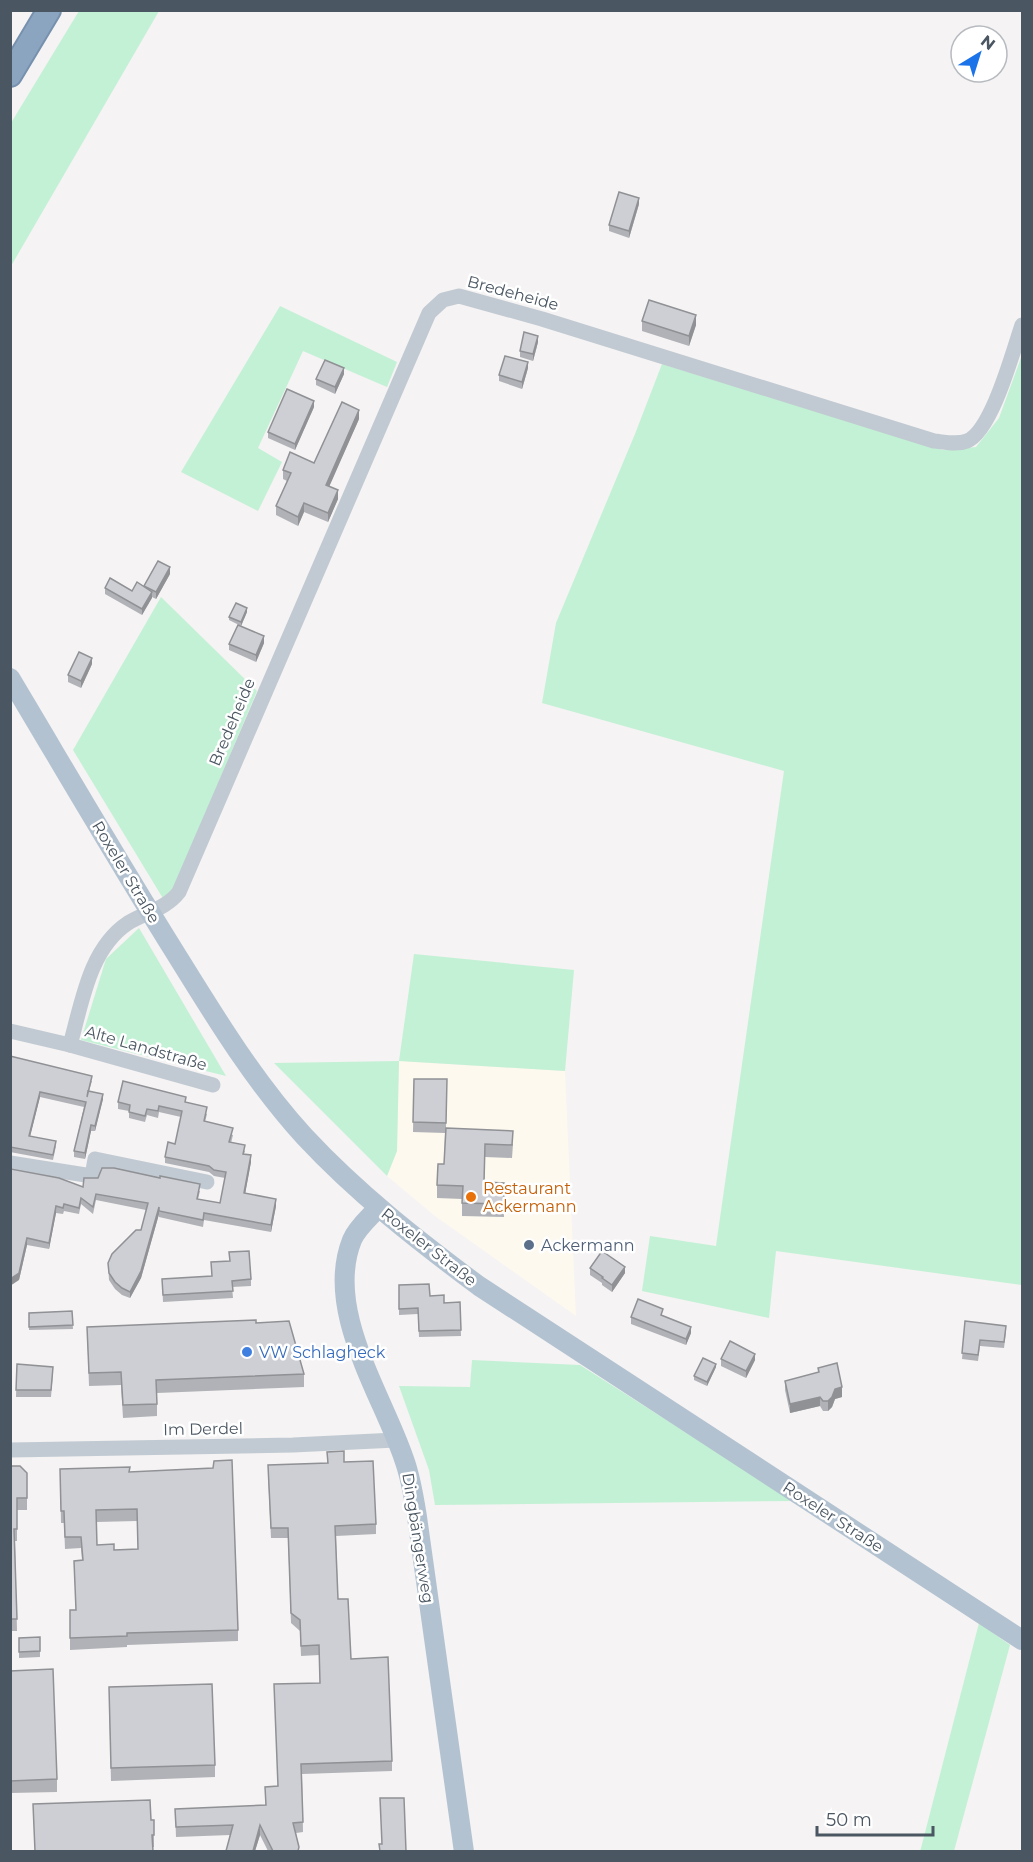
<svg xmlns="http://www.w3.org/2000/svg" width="1033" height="1862" viewBox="0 0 1033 1862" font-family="Montserrat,sans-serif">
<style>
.commercial{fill:#fdf9ef}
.green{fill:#c3f1d5}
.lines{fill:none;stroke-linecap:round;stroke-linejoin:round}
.highway-casing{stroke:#7690ad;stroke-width:26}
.minor{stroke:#c1cad2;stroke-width:15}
.major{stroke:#b3c2d1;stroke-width:20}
.highway{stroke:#8ba5c1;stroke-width:22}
.wall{fill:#b0b2b7;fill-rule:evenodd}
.shaded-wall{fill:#909195}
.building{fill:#cdcfd5;stroke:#909195;stroke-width:1.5;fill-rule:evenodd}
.food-dot{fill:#e8710a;stroke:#fff;stroke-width:2}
.service-dot{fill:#5c6f8a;stroke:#fff;stroke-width:2}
.shop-dot{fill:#3f7fe0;stroke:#fff;stroke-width:2}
.labels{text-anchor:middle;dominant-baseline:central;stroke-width:5;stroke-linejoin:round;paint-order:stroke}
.street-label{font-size:16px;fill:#4a5661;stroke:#fff}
.food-label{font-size:16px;fill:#c56008;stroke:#fff;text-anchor:start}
.service-label{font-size:16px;fill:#4e5e75;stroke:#fff;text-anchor:start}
.shop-label{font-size:16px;fill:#366cbe;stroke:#fff;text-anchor:start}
</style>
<rect width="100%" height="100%" fill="#f5f3f3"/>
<!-- commercial -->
<path class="commercial" d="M399 1061 565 1071 576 1316 435 1216 387 1176 397 1151Z"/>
<!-- green -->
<g class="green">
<path d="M79 11H159L11 266V123Z"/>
<path d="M280 306 397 362 387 387 303 351 258 448 282 462 258 511 181 472Z"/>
<path d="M1022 355V1285L776 1251 769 1318 642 1291 650 1236 716 1246 784 771 542 703 556 623 635 434 662 364 943 450 976 447 999 418Z"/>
<path d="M161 597 257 691 167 905 73 750Z"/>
<path d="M139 928 226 1076 81 1040 106 959Z"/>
<path d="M414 954 574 970 565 1071 399 1061 397 1151 387 1176 274 1063 399 1061Z"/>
<path d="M472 1360 580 1365 794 1501 435 1505 429 1470 399 1386 470 1387Z"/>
<path d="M979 1623 1010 1645 954 1851 920 1852Z"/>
</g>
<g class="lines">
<!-- highway casing -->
<g class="highway-casing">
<path id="highway" d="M10 75 49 10"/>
</g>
<!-- minor -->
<g class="minor">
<path d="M10 1031 70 1045 213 1085"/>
<path d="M70 1045C82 1003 89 949 128 923 146 912 166 909 179 892L429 313 443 300 459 296 542 319 934 441C945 442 957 445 967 441 992 431 1013 351 1022 325"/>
<path d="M10 1163 92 1176 95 1159 207 1182"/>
<path d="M10 1450 293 1445 396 1440"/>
</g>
<!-- major -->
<g class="major">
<path d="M10 678C65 770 119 863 176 954 215 1017 254 1081 304 1136 357 1193 417 1240 479 1286L1022 1640"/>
<path d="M378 1208C369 1218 357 1228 352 1240 324 1310 382 1394 404 1459 411 1478 414 1498 417 1517L464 1852"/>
</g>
<!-- highway -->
<use href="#highway" class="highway"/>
</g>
<!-- wall -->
<g class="wall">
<path d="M639 204 629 238 609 231V225Z"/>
<path d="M642 321 696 325 689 346 642 331Z"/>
<path d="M538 342 533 361 520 357V351Z"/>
<path d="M528 368 522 389 499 381V375Z"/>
<path d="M344 374 335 394 316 385V379Z"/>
<path d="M314 407 295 450 268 438V432Z"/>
<path d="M359 419 329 486 338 499 328 522 304 512 298 526 276 515V506L287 481 283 479V470L314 463Z"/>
<path d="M170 574 156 599 152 597 142 615 105 594V588L132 591 144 587Z"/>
<path d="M247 612 241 626 229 620V617Z"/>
<path d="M264 643 256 662 229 650V644Z"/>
<path d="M92 664 81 688 68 682V675Z"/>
<path d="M10 1056 92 1081 89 1091 103 1099 95 1131H91L85 1159 74 1157V1151L84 1107 40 1097 30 1136 56 1146 53 1160 10 1152Z"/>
<path d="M414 1079H447L446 1128 513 1144 512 1158 485 1157 484 1182 504 1183V1217L462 1216V1199L437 1198V1185L444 1164 445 1133 413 1132Z"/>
<path d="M118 1102H186L207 1114 205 1122 233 1135 231 1143 245 1151 244 1154 251 1162 245 1194 276 1206 271 1232 204 1220 203 1227 159 1217V1214L141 1278 130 1298 122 1295 115 1289 109 1280 108 1263 141 1230 146 1210 96 1200 93 1214 81 1204 79 1214 64 1211 63 1214 56 1213 49 1249 27 1245 19 1280 10 1174 83 1187 200 1191 198 1199 220 1203 225 1178 214 1176 209 1172 165 1163V1157L175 1144 181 1117 159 1112 158 1118 147 1115 145 1122 129 1118V1111L118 1109Z"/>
<path d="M590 1268 625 1273 612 1292 602 1285V1283L590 1275Z"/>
<path d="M162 1279H251V1286L232 1287 233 1298 163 1302Z"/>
<path d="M399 1285 430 1296 444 1303 460 1302 461 1336 419 1337 418 1314 399 1315Z"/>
<path d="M72 1311 73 1329 29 1330V1313Z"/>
<path d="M663 1316 691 1333 686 1345 631 1324V1317Z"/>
<path d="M965 1321 1006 1332 1004 1348 980 1346 978 1361 962 1359Z"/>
<path d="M256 1323 304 1374V1387L157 1393V1416L123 1418 121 1385 89 1386 87 1327Z"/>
<path d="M721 1359 755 1360 746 1378 721 1366Z"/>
<path d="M17 1364 53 1373 51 1397H16Z"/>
<path d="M716 1367 707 1386 694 1380V1376Z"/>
<path d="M818 1368 842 1397 835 1399 832 1407 828 1411H823L820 1406 790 1413 785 1390V1381L818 1373Z"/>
<path d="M327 1452 344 1462 376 1524V1534L336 1536 338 1599 351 1659 392 1761V1771L302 1774 303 1832 296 1833 299 1851H268L260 1835 255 1851H226L230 1835 176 1837 175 1809 265 1805 277 1786 320 1683 319 1655 301 1656 300 1631 291 1623 288 1538H271L268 1475 327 1463Z"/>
<path d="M10 1466 27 1473V1510H17V1541H15L17 1631H10Z"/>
<path d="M60 1469 130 1472 238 1630V1641L127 1645V1647L70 1650V1610H76L74 1561 82 1560 81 1548 65 1549 64 1523H61ZM137 1521 138 1549 114 1550 97 1545 96 1522Z"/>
<path d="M19 1638 40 1651V1657L19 1658Z"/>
<path d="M10 1671 57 1779V1792L10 1793Z"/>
<path d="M109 1700 215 1765V1777L111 1781Z"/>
<path d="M33 1804 154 1820V1847H152L153 1851H35Z"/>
</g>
<!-- shaded-wall -->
<g class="shaded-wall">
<path d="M639 198V204L629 238V231Z"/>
<path d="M696 315V325L689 346V336Z"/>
<path d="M538 336V342L533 361V354Z"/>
<path d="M528 362V368L522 389V382Z"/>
<path d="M344 368V374L335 394V387Z"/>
<path d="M314 401V407L295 450V444Z"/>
<path d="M359 410V419L326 494V485Z"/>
<path d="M338 490V499L328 522V513Z"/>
<path d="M304 503V512L298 526V517Z"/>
<path d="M170 567V574L156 599V592Z"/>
<path d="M152 592V598L142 615V609Z"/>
<path d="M247 608V612L241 626V622Z"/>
<path d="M264 636V643L256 662V655Z"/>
<path d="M92 658V664L81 688V681Z"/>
<path d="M40 1092V1097L29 1141V1136Z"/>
<path d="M103 1094V1099L95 1131V1126Z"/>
<path d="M91 1125V1131L85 1159V1153Z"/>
<path d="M251 1155V1162L244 1200V1193Z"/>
<path d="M276 1199V1206L271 1232V1225Z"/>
<path d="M56 1206V1213L49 1249V1243Z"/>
<path d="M159 1207V1214L141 1278 130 1298V1292Z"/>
<path d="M27 1238V1245L19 1280 10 1286V1279Z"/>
<path d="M625 1267V1273L612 1292V1285Z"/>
<path d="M691 1327V1333L686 1345V1339Z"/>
<path d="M755 1354V1360L746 1378V1371Z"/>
<path d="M716 1364V1367L707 1386V1382Z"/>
<path d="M842 1387V1397L835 1399 832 1407 828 1411V1401L835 1389Z"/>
<path d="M820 1397V1406L790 1413V1404Z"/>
<path d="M260 1825V1835L255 1851H253Z"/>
</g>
<!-- building -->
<g class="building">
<path d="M619 192 639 198 629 231 609 225Z"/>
<path d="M649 300 696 315 689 336 642 321Z"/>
<path d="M524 332 538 336 533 354 520 351Z"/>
<path d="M505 356 528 362 522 382 499 375Z"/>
<path d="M325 360 344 368 335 387 316 379Z"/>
<path d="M287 389 314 401 295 444 268 432Z"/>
<path d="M342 402 359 410 326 485 338 490 328 513 304 503 298 517 276 506 291 473 283 470 290 452 314 463Z"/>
<path d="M158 561 170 567 156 592 144 586Z"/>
<path d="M110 578 132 591 137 582 152 592 142 609 105 588Z"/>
<path d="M236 603 247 608 241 622 229 617Z"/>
<path d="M238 625 264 636 256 655 229 644Z"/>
<path d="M79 652 92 658 81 681 68 675Z"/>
<path d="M10 1056 92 1076 87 1097 88 1091 103 1094 95 1126 91 1125 85 1153 74 1151 86 1102 40 1092 29 1136 56 1141 53 1155 10 1147Z"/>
<path d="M414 1079H447L446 1123 413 1122Z"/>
<path d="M123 1081 186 1097 185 1102 207 1107 204 1121 233 1128 229 1142 245 1145 243 1154 251 1155 244 1193 276 1199 271 1225 204 1213 203 1220 159 1211V1207L141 1271 130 1292 122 1288 115 1282 109 1273 108 1263 112 1254 136 1230H141L148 1203 96 1194 93 1207 81 1198 79 1208 64 1204 63 1208 56 1206 49 1243 27 1238 19 1273 10 1279V1174L11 1169 59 1178 83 1187 84 1178H98L102 1168H114L160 1178V1176L200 1184 197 1199 220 1203 226 1172 214 1170 209 1166 165 1157 168 1142 175 1144 182 1111 159 1106 158 1111 147 1109 145 1116 129 1112 130 1105 118 1102Z"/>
<path d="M446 1128 513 1131 512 1145 485 1144 484 1182 504 1183V1204L462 1203 463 1186 437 1185 438 1164H444Z"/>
<path d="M249 1251 251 1279 232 1281 233 1291 163 1295 162 1279 212 1276 211 1262 230 1261 229 1252Z"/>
<path d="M602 1251 625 1267 612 1285 602 1278 603 1277 590 1268Z"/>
<path d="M429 1284 430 1296 444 1295V1303L460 1302 461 1330 419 1331 418 1308 399 1309V1285Z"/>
<path d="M638 1299 663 1309 661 1315 691 1327 686 1339 631 1317Z"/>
<path d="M72 1311 73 1325 29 1327V1313Z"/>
<path d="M256 1320V1323L289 1321 304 1374 156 1380 157 1404 123 1405 121 1372 89 1373 87 1327Z"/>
<path d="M965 1321 1006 1326 1004 1342 980 1340 978 1355 962 1353Z"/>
<path d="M730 1341 755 1354 746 1371 721 1359Z"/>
<path d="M703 1358 716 1364 707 1382 694 1376Z"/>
<path d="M837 1363 842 1387 835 1389 832 1397 828 1401H823L820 1397 790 1404 785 1381 819 1372 818 1368Z"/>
<path d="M17 1364 53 1367 51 1390H16Z"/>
<path d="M344 1451V1462L373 1461 376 1524 335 1526 338 1599H348L351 1659 388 1657 392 1761 301 1764 303 1822 293 1823 299 1847 298 1851H273L260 1825 253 1851H226L233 1825 176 1827 175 1809 266 1805 265 1787 278 1786 274 1684 320 1683 319 1645 301 1646 300 1620 291 1613 288 1528H271L268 1465 328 1463 327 1452Z"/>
<path d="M232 1460 238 1630 127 1633V1636L70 1638V1610H76L74 1561 83 1560 81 1537H65L64 1511H61L60 1469 130 1467 129 1472 213 1468 214 1461ZM137 1509 138 1549 114 1550V1544L97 1545 96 1510Z"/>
<path d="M10 1466H20L27 1473V1498H17V1529H14L17 1619H10Z"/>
<path d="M40 1637V1651L19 1652V1638Z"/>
<path d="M53 1669 57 1779 10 1781V1671Z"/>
<path d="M212 1684 215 1765 111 1768 109 1687Z"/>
<path d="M380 1798H404L406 1851H380L379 1844H382Z"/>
<path d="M150 1800 151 1820H154V1835H152L153 1851H35L33 1804Z"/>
</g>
<!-- markers -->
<circle class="food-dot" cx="471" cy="1197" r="6"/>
<circle class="service-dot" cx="529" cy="1245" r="6"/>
<circle class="shop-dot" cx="247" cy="1352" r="6"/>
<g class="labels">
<!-- street labels -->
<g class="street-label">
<text transform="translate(513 293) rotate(15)">Bredeheide</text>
<text transform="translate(232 722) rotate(-67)">Bredeheide</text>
<text transform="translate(126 872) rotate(59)">Roxeler Straße</text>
<text transform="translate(146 1048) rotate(16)">Alte Landstraße</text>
<text transform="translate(429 1247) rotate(38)">Roxeler Straße</text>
<text transform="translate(203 1429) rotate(-1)">Im Derdel</text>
<text transform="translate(833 1517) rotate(33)">Roxeler Straße</text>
<text transform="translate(418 1538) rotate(81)">Dingbängerweg</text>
</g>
<!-- food labels -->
<g class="food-label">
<text x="483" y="1188">Restaurant<tspan x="483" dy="18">Ackermann</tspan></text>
</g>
<!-- service labels -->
<g class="service-label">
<text x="541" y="1245">Ackermann</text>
</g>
<!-- shop labels -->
<g class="shop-label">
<text x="259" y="1352">VW Schlagheck</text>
</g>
</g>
<!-- border -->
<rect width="1033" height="1862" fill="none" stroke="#4a5661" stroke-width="24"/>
<!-- north arrow -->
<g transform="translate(979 54) rotate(38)"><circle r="28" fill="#ffffff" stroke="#b7bbc0" stroke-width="1.5"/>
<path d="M0-4.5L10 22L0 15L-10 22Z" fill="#1a73e8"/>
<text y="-9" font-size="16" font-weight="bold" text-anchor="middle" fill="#4a5661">N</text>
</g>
<!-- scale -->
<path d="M817 1826v9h116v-9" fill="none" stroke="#4a5661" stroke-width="3"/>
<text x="826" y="1826" font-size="18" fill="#4a5661" stroke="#ffffff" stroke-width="4.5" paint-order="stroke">50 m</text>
</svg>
